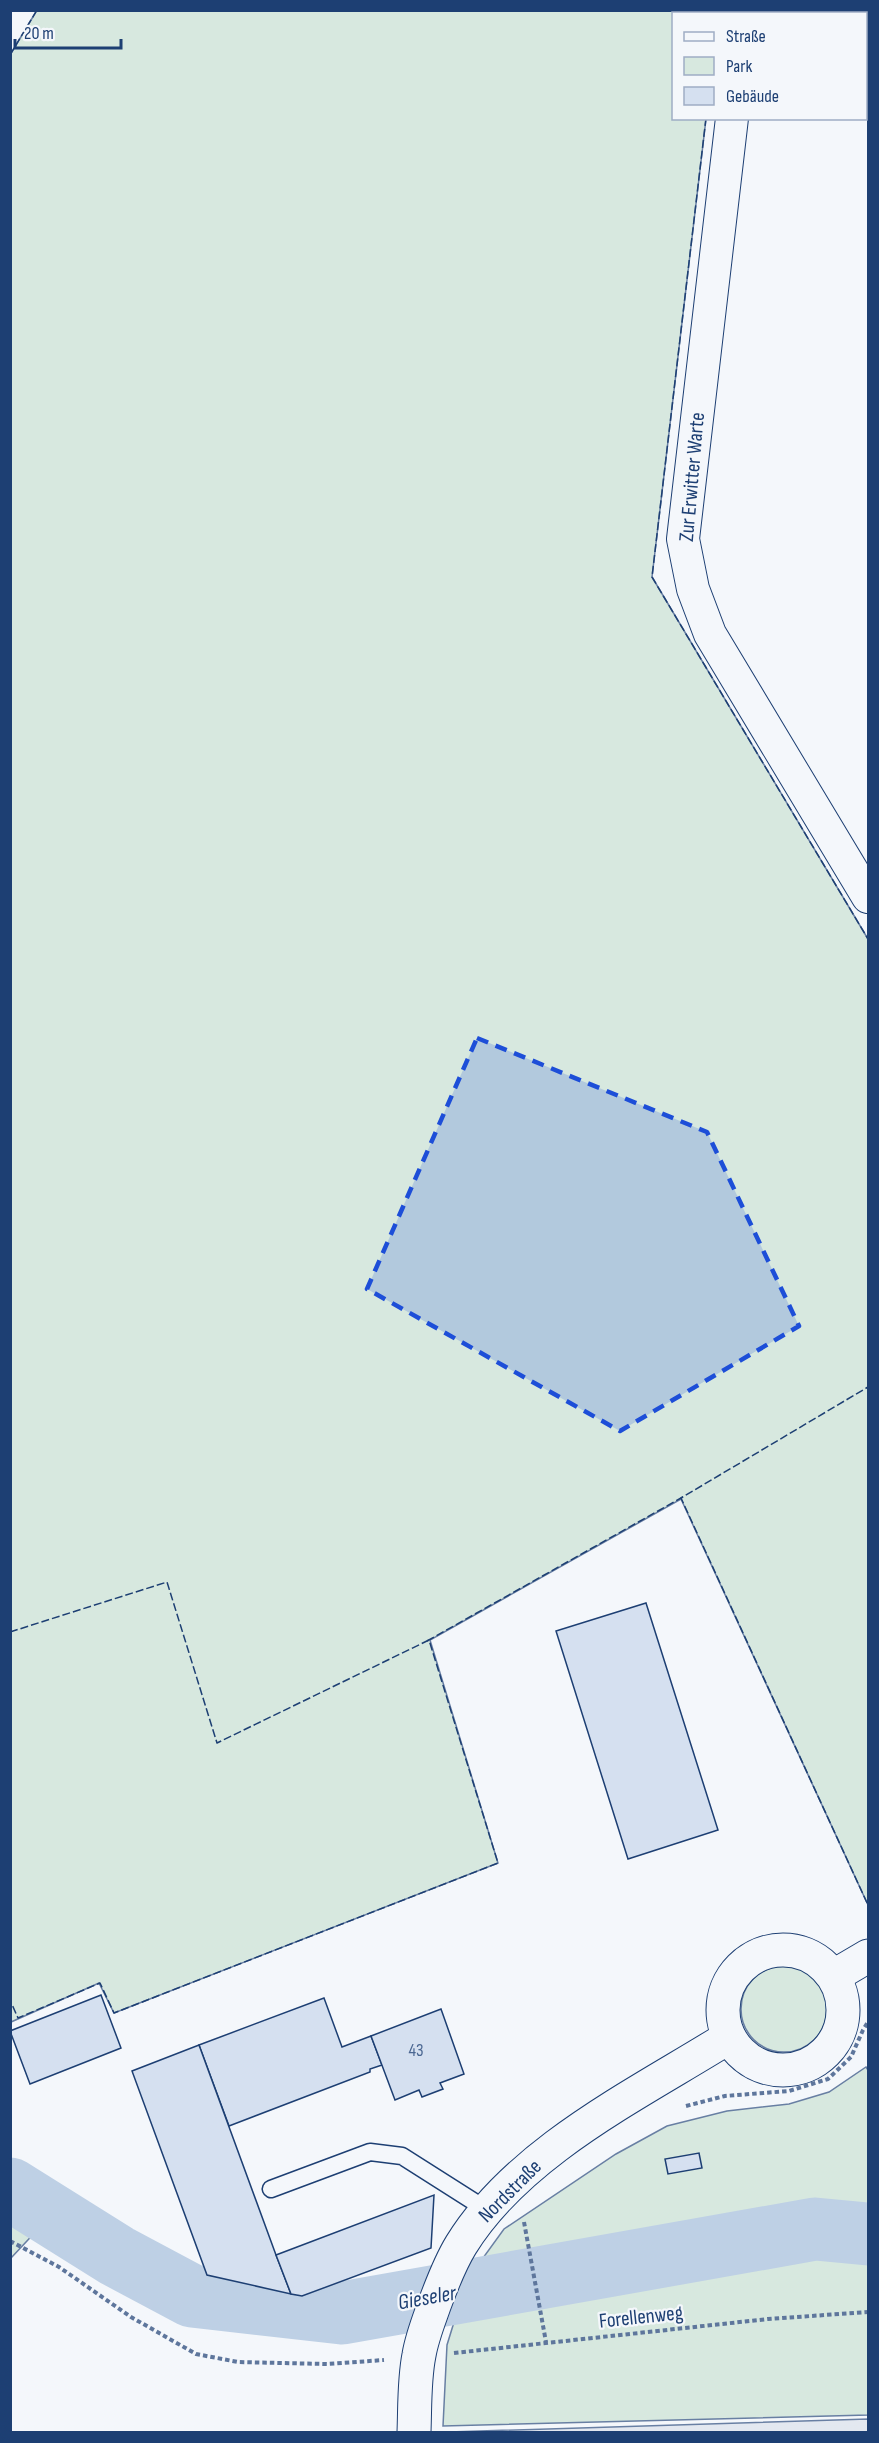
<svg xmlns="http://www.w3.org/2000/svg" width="879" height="2443" viewBox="0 0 879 2443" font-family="'Sofia Sans Condensed',sans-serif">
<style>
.green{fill:#d7e8df;stroke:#687fa3;stroke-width:1.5}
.parking{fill:#e3e8f0;stroke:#687fa3;stroke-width:1.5}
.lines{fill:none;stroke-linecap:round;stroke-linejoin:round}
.river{stroke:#bed0e5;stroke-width:63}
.building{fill:#d5e0f0;stroke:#1d3f73;stroke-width:1.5}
.lane-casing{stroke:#1d3f73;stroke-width:19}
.street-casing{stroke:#1d3f73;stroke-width:34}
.secondary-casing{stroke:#1d3f73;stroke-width:35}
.path{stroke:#5e769c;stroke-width:4;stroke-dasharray:4.5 3;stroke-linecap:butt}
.lane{stroke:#f4f7fb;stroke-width:16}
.street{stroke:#f4f7fb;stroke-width:32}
.secondary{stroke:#f4f7fb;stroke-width:33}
.fence{stroke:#1d3f73;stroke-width:1.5;stroke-dasharray:8 3;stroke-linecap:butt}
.marked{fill:#1d4ed8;fill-opacity:0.2;stroke:#1d4ed8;stroke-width:4.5;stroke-dasharray:12 8;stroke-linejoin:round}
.labels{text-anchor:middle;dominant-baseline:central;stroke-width:4.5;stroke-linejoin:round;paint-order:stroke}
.number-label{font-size:18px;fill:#4b6792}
.street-label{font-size:21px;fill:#1d3f73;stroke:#f4f7fb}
.water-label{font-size:22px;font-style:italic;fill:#1d3f73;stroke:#f4f7fb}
</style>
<rect width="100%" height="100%" fill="#f4f7fb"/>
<!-- green -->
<g class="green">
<path d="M37 10 719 11V13L674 14V118L706 119 652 577 868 939V1905L681 1499 430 1640 498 1863 114 2013 99 1983 11 2022 10 55Z"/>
<circle cx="784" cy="2009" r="43"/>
<path d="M866 2067 868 2070V2415L443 2426 447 2345 467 2280 504 2229 616 2154 667 2126 727 2111 789 2104 829 2092Z"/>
<path d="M10 2174 56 2210 11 2258H10Z"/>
</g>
<!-- parking -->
<path class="parking" d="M868 2419V2432H449Z"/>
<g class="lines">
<!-- river -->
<path class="river" d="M10 2189 117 2256 192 2296 342 2313 815 2229 868 2234"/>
</g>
<!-- building -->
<g class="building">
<path d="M646 1603 718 1830 628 1859 556 1631Z"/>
<path d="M101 1995 121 2048 30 2084 10 2031Z"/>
<path d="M324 1998 342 2047 371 2036 382 2065 370 2069V2072L229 2126 199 2045Z"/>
<path d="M441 2009 464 2074 440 2083 443 2089 422 2097 419 2090 395 2100 371 2036Z"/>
<path d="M199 2045 276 2255 291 2294 207 2275 132 2071Z"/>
<path d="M699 2153 702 2168 668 2174 665 2159Z"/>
<path d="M434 2195 431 2248 302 2296 291 2294 276 2255Z"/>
</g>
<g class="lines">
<!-- lane casing -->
<g class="lane-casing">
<path id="lane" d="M271 2189 370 2152 402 2156 487 2210"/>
</g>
<!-- street casing -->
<g class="street-casing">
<g id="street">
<path d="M745 14V10"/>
<path d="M732 118 683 539 693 589 710 634 868 897"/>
</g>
</g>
<!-- secondary casing -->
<g class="secondary-casing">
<g id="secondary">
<circle cx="783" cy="2010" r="60"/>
<path d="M834 1976 868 1956"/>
<path d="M414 2432C415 2407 414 2380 419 2355 422 2337 429 2320 435 2303 442 2284 450 2263 461 2245 519 2151 638 2094 729 2037"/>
</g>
</g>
<!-- path -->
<g class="path">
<path d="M686 2106 725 2096 789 2091 828 2079 851 2057 863 2030 868 2022"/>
<path d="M524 2222 546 2342"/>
<path d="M10 2241 59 2267 131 2317 196 2354 238 2362 327 2364 384 2360"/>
<path d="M454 2353 768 2319 868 2312"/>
</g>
<!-- lane -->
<use href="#lane" class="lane"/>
<!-- street -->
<use href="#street" class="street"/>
<!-- secondary -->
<use href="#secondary" class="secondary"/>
<!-- fence -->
<g class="fence">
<path d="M719 14V10"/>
<path d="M10 55 37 10"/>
<path d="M706 118 652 577 868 939"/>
<path d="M683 1497 681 1498 868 1905"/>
<path d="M10 1632 167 1582 217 1743 429 1640 498 1863 114 2013 100 1983 18 2018 10 2000"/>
<path d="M427 1641 681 1498 868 1387"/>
</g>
</g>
<!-- marked area -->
<path class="marked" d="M477 1038 707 1132 799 1326 620 1431 367 1289Z"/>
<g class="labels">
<!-- number labels -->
<g class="number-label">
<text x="416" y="2050">43</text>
</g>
<!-- street labels -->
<g class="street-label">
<text transform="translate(692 477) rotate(-85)">Zur Erwitter Warte</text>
<text transform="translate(510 2191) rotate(-45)">Nordstraße</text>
<text transform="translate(641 2317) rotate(-6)">Forellenweg</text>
</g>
<!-- water labels -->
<g class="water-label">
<text transform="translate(427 2298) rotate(-10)">Gieseler</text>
</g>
</g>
<!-- border -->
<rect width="879" height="2443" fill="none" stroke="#1d3f73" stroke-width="24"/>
<!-- legend -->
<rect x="672" y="12" width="195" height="108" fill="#f4f7fb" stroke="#9eadc5" stroke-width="1.5"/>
<rect x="684" y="32" width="30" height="9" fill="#f4f7fb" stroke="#9eadc5" stroke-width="1.5"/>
<text x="726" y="42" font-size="18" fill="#1d3f73">Straße</text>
<rect x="684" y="57" width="30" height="18" fill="#d7e8df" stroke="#9eadc5" stroke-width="1.5"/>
<text x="726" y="72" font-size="18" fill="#1d3f73">Park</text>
<rect x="684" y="87" width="30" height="18" fill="#d5e0f0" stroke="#9eadc5" stroke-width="1.5"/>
<text x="726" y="102" font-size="18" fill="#1d3f73">Gebäude</text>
<!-- scale -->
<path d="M15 39v9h106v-9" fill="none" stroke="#1d3f73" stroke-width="3"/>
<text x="24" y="39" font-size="18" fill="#1d3f73" stroke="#f4f7fb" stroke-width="4.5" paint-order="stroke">20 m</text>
</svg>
